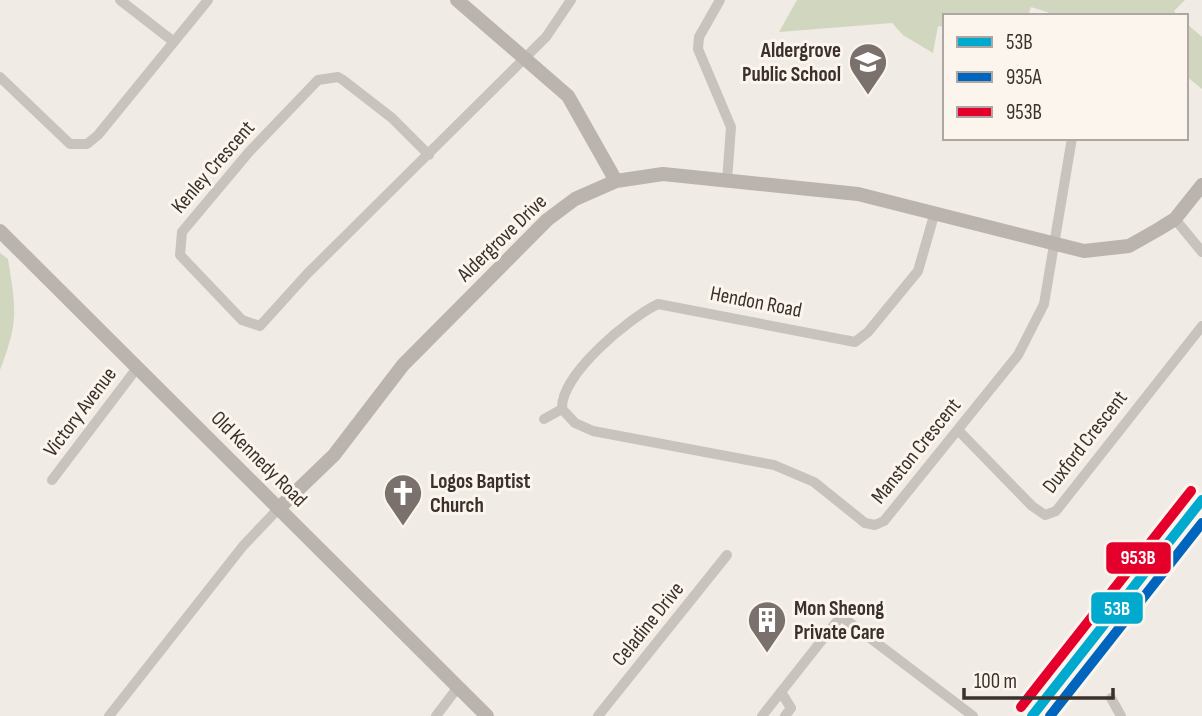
<svg xmlns="http://www.w3.org/2000/svg" width="1202" height="716" viewBox="0 0 1202 716" font-family="'Sofia Sans Condensed',sans-serif">
<style>
.green{fill:#d1d6bf}
.lines{fill:none;stroke-linecap:round;stroke-linejoin:round}
.street{stroke:#c9c3be;stroke-width:10}
.secondary{stroke:#bab3ae;stroke-width:14}
.bus-1-casing{stroke:#fbf5ee;stroke-width:16}
.bus-2-casing{stroke:#fbf5ee;stroke-width:16}
.bus-3-casing{stroke:#fbf5ee;stroke-width:16}
.bus-1{stroke:#00a9ce;stroke-width:10}
.bus-2{stroke:#0065bd;stroke-width:10}
.bus-3{stroke:#e4002b;stroke-width:10}
.labels{text-anchor:middle;dominant-baseline:central;stroke-width:6;stroke-linejoin:round;paint-order:stroke}
.poi-label{font-size:21px;font-weight:bold;fill:#3b302b;stroke:#fbf5ee;text-anchor:start}
.street-label{font-size:21px;fill:#3b302b;stroke:#fbf5ee}
.line-badge{stroke:#fbf5ee;stroke-width:2.5}
.badge-label{font-size:19px;text-anchor:middle;font-weight:bold;fill:#fff}
</style>
<rect width="100%" height="100%" fill="#f0ebe5"/>
<!-- green -->
<g class="green">
<path d="M797 0H1185L1174 11 1178 16H1059L1031 7 1028 16H945V27L938 26 933 53 903 35 892 23 779 32Z"/>
<path d="M1186 23 1202 37V89L1186 76Z"/>
<path d="M0 253 8 259C16 310 19 321 0 370Z"/>
</g>
<g class="lines">
<!-- street -->
<g class="street">
<path d="M120 0 174 42"/>
<path d="M720 0 699 37 698 49 731 127 727 181"/>
<path d="M0 77 70 144H87L98 135 208 0"/>
<path d="M429 155 392 118 343 80 338 77 318 80 249 152 182 232 180 255 242 320 260 326 307 274 546 37 571 0"/>
<path d="M1175 219 1202 252"/>
<path d="M562 409 575 423 593 431 774 465 814 482 865 523 875 525 884 521 1018 355 1044 304 1072 138"/>
<path d="M562 409C560 375 629 318 658 304L855 342 868 332 918 271 935 212"/>
<path d="M544 419 562 409"/>
<path d="M958 430 1032 506 1045 515 1056 511 1202 326"/>
<path d="M52 480 137 368"/>
<path d="M781 692 791 708 785 716"/>
<path d="M1111 698 1121 716"/>
<path d="M109 716 243 546 279 508"/>
<path d="M436 716 458 687"/>
<path d="M598 716 727 555"/>
<path d="M762 716 841 616 973 716"/>
</g>
<!-- secondary -->
<g class="secondary">
<path d="M457 0 568 96 616 181"/>
<path d="M0 231 487 716"/>
<path d="M279 508 334 455 403 365 547 220 575 199 616 181 663 174 858 194 1084 251 1129 246 1159 229 1175 219 1202 185"/>
<path d="M1032 716 1202 500"/>
</g>
<!-- bus-1 casing -->
<g class="bus-1-casing">
<path id="bus-1" d="M1032 716 1202 500"/>
</g>
<!-- bus-2 casing -->
<g class="bus-2-casing">
<path id="bus-2" d="M1050 716 1202 523"/>
</g>
<!-- bus-3 casing -->
<g class="bus-3-casing">
<path id="bus-3" d="M1021 707 1191 491"/>
</g>
<!-- bus-1 -->
<use href="#bus-1" class="bus-1"/>
<!-- bus-2 -->
<use href="#bus-2" class="bus-2"/>
<!-- bus-3 -->
<use href="#bus-3" class="bus-3"/>
</g>
<!-- icons -->
<defs>
<g id="school-pin" transform="scale(2.0125)"><path d="M0 17L-7.5 6A9.5 9.5 0 1 1 7.5 6Z" fill="#7a716c" stroke="#fbf5ee"/><path d="M0-5L7-2L0 1L-7-2ZM-4 1L0 2.5L4 1V4Q0 6-4 4Z" fill="#fff"/></g>
<g id="church-pin" transform="scale(2.0125)"><path d="M0 17L-7.5 6A9.5 9.5 0 1 1 7.5 6Z" fill="#7a716c" stroke="#fbf5ee"/><path d="M-1.2-6h2.4v3.5h3.3v2.4h-3.3V6h-2.4V-.1h-3.3v-2.4h3.3Z" fill="#fff"/></g>
<g id="building-pin" transform="scale(2.0125)"><path d="M0 17L-7.5 6A9.5 9.5 0 1 1 7.5 6Z" fill="#7a716c" stroke="#fbf5ee"/><path d="M-4-6H4V6H1V3H-1V6H-4ZM-2.5-4.3h1.7v1.8h-1.7ZM.8-4.3h1.7v1.8H.8ZM-2.5-1h1.7V.8h-1.7ZM.8-1h1.7V.8H.8Z" fill="#fff"/></g>
</defs>
<g fill-rule="evenodd">
<use href="#school-pin" x="868" y="62"/>
<use href="#church-pin" x="403" y="493"/>
<use href="#building-pin" x="767" y="620"/>
</g>
<g class="labels">
<!-- poi labels -->
<g class="poi-label">
<text x="841" y="50" text-anchor="end">Aldergrove<tspan x="841" dy="24">Public School</tspan></text>
<text x="430" y="481">Logos Baptist<tspan x="430" dy="24">Church</tspan></text>
<text x="794" y="608">Mon Sheong<tspan x="794" dy="24">Private Care</tspan></text>
</g>
<!-- street labels -->
<g class="street-label">
<text transform="translate(213 167) rotate(-49)">Kenley Crescent</text>
<text transform="translate(502 238) rotate(-44)">Aldergrove Drive</text>
<text transform="translate(756 302) rotate(11)">Hendon Road</text>
<text transform="translate(80 412) rotate(-53)">Victory Avenue</text>
<text transform="translate(1085 442) rotate(-52)">Duxford Crescent</text>
<text transform="translate(916 451) rotate(-51)">Manston Crescent</text>
<text transform="translate(259 459) rotate(45)">Old Kennedy Road</text>
<text transform="translate(648 624) rotate(-51)">Celadine Drive</text>
</g>
</g>
<g class="line-badge">
<rect x="1105" y="541" width="67" height="34" rx="7" fill="#e4002b"/>
<rect x="1090" y="591" width="54" height="34" rx="7" fill="#00a9ce"/>
</g>
<g class="badge-label">
<text x="1138" y="564">953B</text>
<text x="1117" y="615">53B</text>
</g>
<!-- legend -->
<rect x="943" y="14" width="245" height="126" fill="#fbf5ee" stroke="#aea6a0" stroke-width="2"/>
<rect x="957" y="37" width="35" height="10" fill="#00a9ce" stroke="#aea6a0" stroke-width="2"/>
<text x="1006" y="49" font-size="21" fill="#3b302b">53B</text>
<rect x="957" y="72" width="35" height="10" fill="#0065bd" stroke="#aea6a0" stroke-width="2"/>
<text x="1006" y="84" font-size="21" fill="#3b302b">935A</text>
<rect x="957" y="107" width="35" height="10" fill="#e4002b" stroke="#aea6a0" stroke-width="2"/>
<text x="1006" y="119" font-size="21" fill="#3b302b">953B</text>
<!-- scale -->
<path d="M964 688v10h149v-10" fill="none" stroke="#3b302b" stroke-width="3.5"/>
<text x="974" y="688" font-size="21" fill="#3b302b" stroke="#fbf5ee" stroke-width="5" paint-order="stroke">100 m</text>
</svg>
